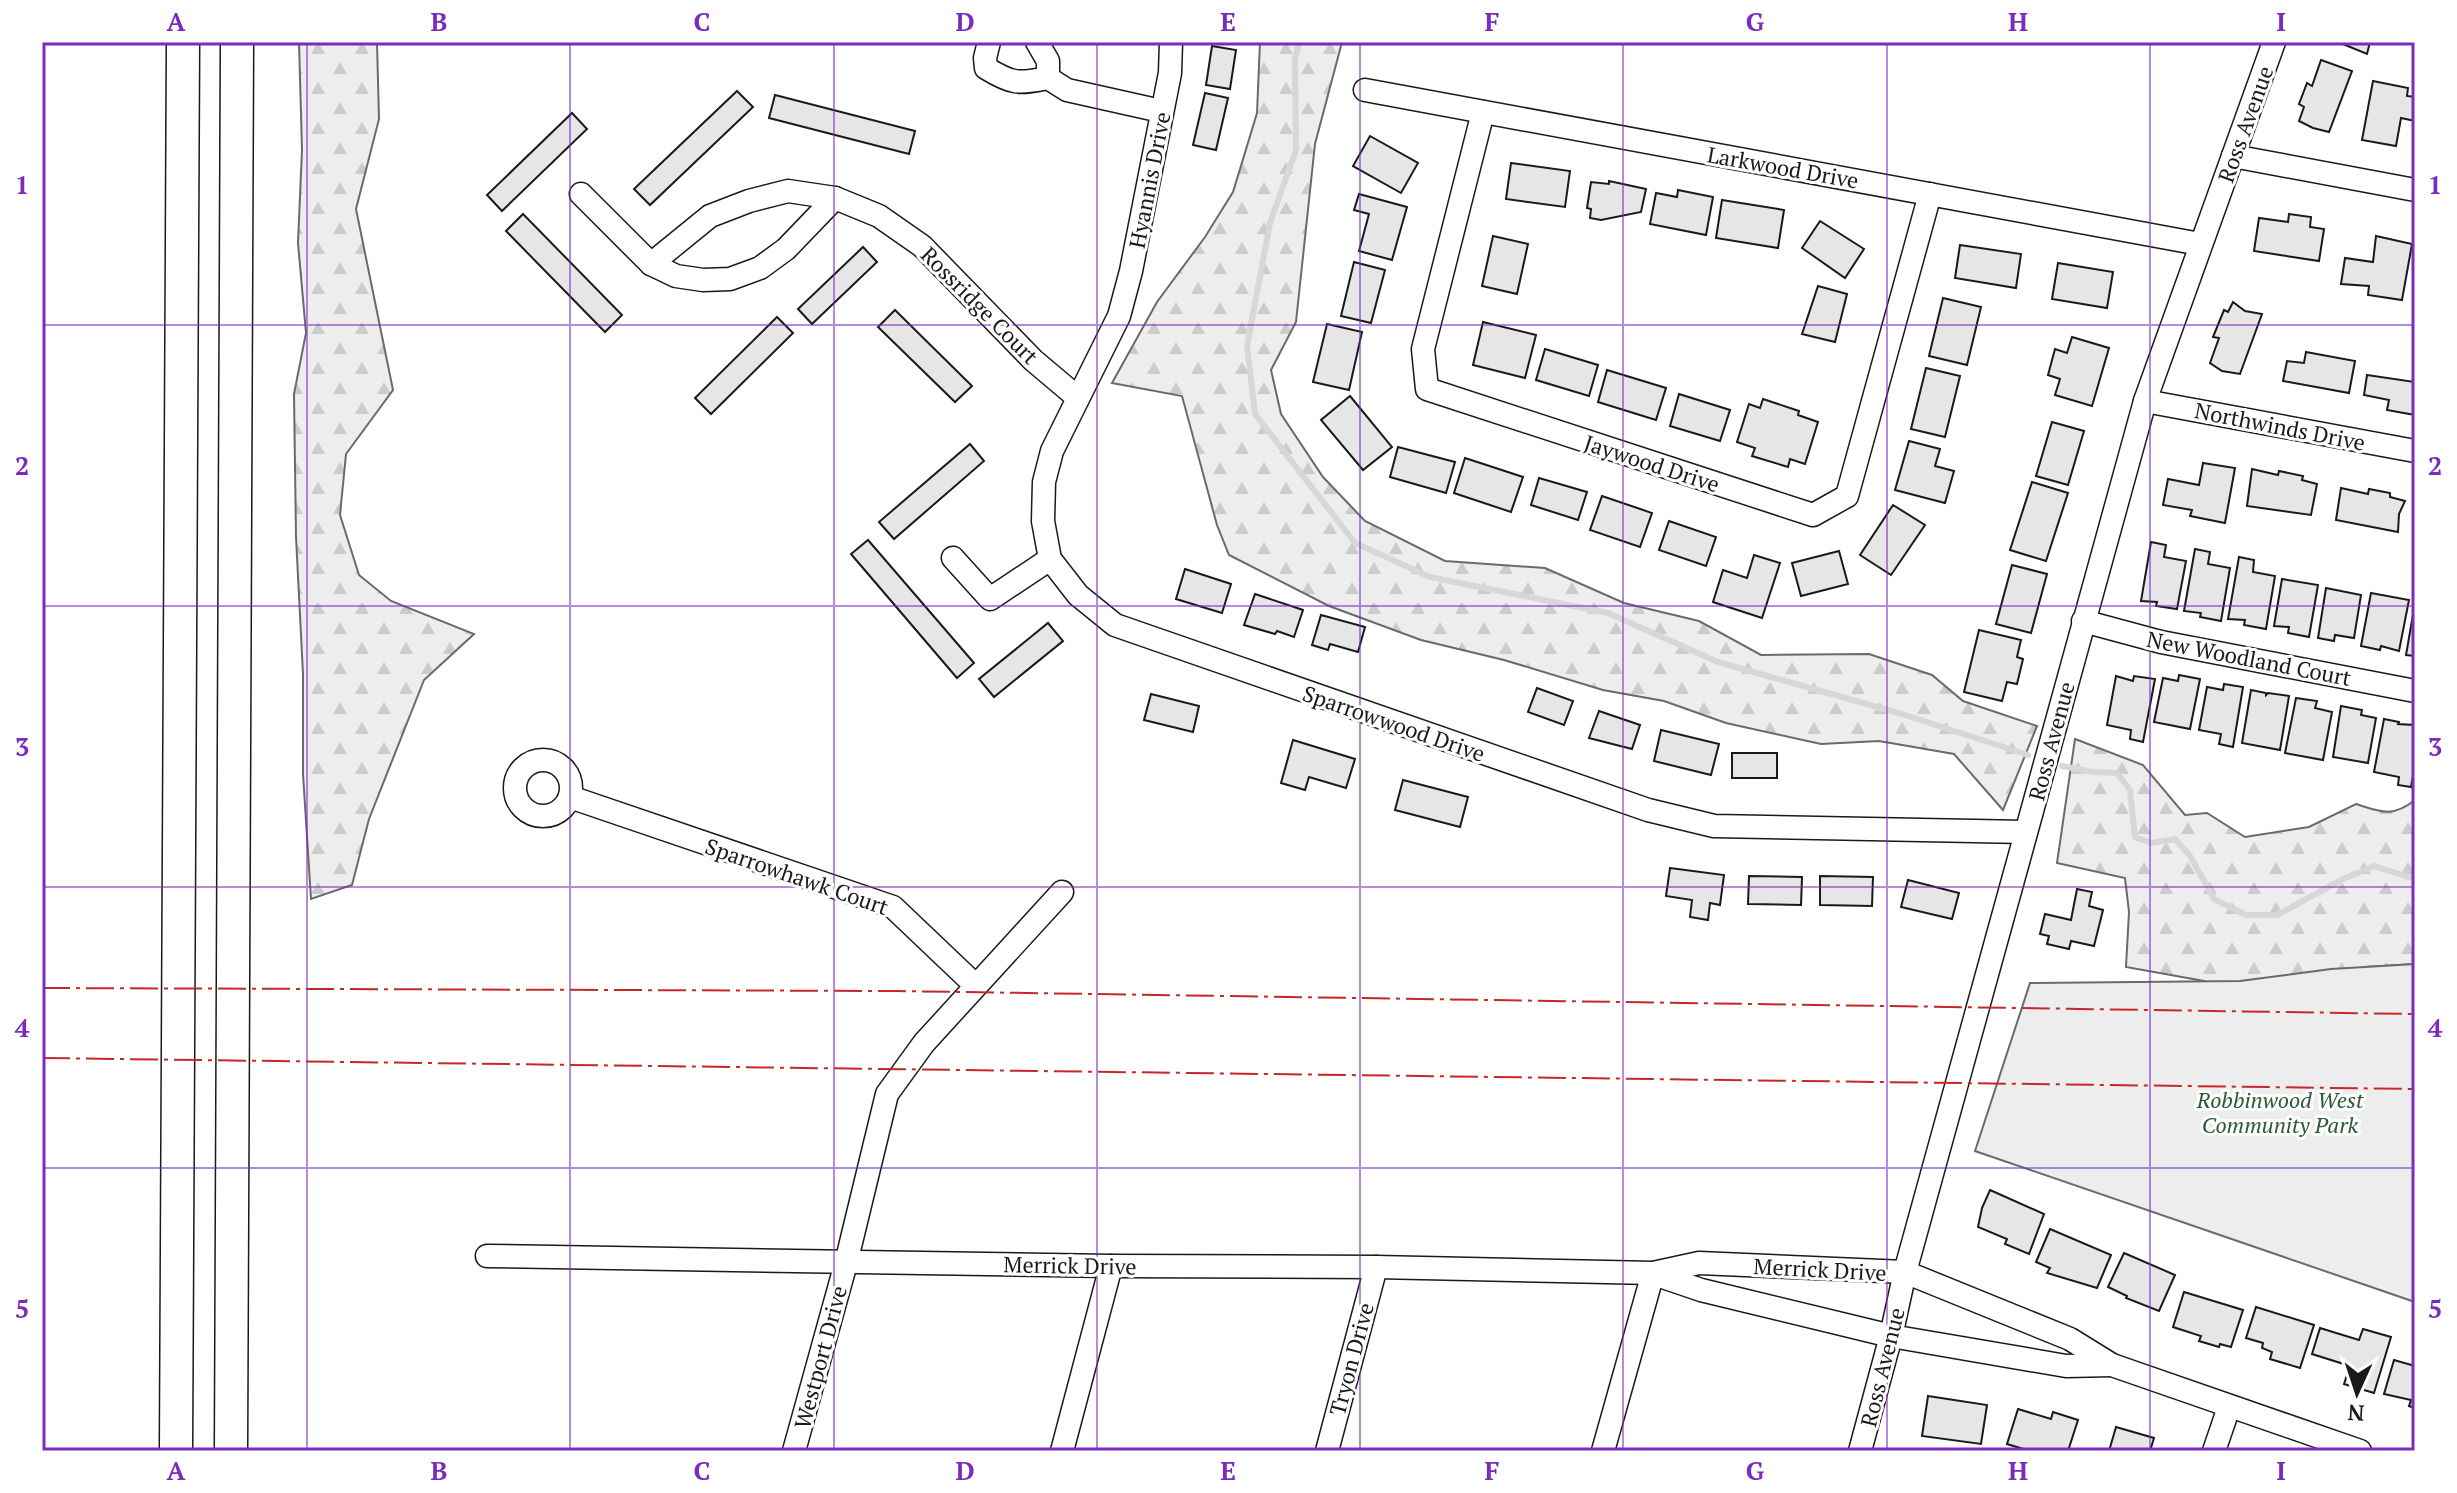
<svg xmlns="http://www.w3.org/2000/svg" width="2457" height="1493" viewBox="0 0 2457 1493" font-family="'PT Serif',serif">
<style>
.forest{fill:url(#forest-firs);stroke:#6a6a6a;stroke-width:2}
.built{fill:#ededed;stroke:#6a6a6a;stroke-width:2}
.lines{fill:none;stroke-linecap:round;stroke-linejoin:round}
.stream{stroke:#d7d7d7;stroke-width:6}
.building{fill:#e6e6e6;stroke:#1a1a1a;stroke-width:2}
.minor-casing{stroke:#1a1a1a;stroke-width:25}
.highway-casing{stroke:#1a1a1a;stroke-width:35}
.minor{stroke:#fff;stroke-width:22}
.highway{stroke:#fff;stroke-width:32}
.power{stroke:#c62828;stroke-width:2;stroke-dasharray:28 6 4 6;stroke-linecap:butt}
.grid{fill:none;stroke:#7b2cbf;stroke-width:2;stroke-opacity:0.55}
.labels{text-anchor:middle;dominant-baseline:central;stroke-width:6;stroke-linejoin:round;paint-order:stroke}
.street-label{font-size:22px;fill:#1a1a1a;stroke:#fff}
.park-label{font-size:22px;font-style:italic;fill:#2b5a34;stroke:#fff}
.neatline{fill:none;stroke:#7b2cbf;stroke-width:3}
.grid-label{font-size:26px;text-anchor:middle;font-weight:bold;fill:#7b2cbf}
</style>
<defs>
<pattern id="forest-firs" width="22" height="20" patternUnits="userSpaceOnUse" patternTransform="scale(2)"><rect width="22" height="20" fill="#ededed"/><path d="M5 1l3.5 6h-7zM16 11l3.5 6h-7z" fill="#cbcbcb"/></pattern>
</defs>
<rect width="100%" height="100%" fill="#fff"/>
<!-- forest -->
<g class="forest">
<path d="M299 42H377L379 119 356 209 393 390 346 454 340 515 359 575 391 601 474 634 424 680 369 819 352 885 311 899 303 774V674L296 537 294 394 306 333 298 243 302 150Z"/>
<path d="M1260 42H1342L1315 144 1296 322 1271 370 1281 414 1323 477 1365 521 1445 561 1545 568 1624 603 1699 621 1761 655 1869 654 1932 675 1963 701 2037 726 2003 810 1954 754 1879 741 1821 744 1726 723 1664 701 1603 690 1504 660 1421 640 1329 606 1229 555 1217 525 1182 396 1112 383 1157 302 1205 237 1233 192 1257 113Z"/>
<path d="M2075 739 2143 765 2185 815 2207 813 2245 837 2309 827 2356 804C2381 812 2392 818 2415 800V964L2365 967 2270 1013 2204 981 2126 967 2129 912 2125 878 2057 863Z"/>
</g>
<!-- built -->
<path class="built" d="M2415 964V1302L1975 1151 2030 983 2240 981 2331 969Z"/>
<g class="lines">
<!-- stream -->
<g class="stream">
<path d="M1299 42 1295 60 1296 150 1270 223 1247 346 1255 414 1355 543 1430 577 1608 613 1718 662 1902 714 2028 755"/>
<path d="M2062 766 2093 772 2117 773 2130 790 2135 837 2151 843 2175 839 2190 856 2214 899 2246 915H2277L2343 879 2374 866 2415 879"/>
</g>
</g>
<!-- building -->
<g class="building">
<path d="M2338 42H2370L2367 54Z"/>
<path d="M1212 46 1236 50 1230 89 1206 85Z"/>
<path d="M2321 60 2352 71 2329 132 2313 128 2299 121 2304 107 2299 104 2307 83 2312 86Z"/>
<path d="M2373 81 2408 88 2407 96 2415 97V121L2401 118 2396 146 2362 140Z"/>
<path d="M737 91 753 107 650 205 634 189Z"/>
<path d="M1205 93 1228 98 1216 150 1193 145Z"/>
<path d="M775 95 915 131 909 154 769 118Z"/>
<path d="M572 113 587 129 502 211 487 195Z"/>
<path d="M1370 136 1418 163 1401 193 1353 166Z"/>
<path d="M1511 163 1570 171 1565 207 1506 199Z"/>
<path d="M1609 181 1646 189 1641 212 1601 220 1590 218 1591 209 1587 208 1591 182 1609 184Z"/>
<path d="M1678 190 1713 197 1706 235 1650 224 1656 193 1677 197Z"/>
<path d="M1359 194 1407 207 1392 260 1359 251 1369 214 1354 210Z"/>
<path d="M1722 200 1784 210 1778 248 1716 238Z"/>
<path d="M523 214 622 315 605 332 506 231Z"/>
<path d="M2289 214 2311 217 2310 227 2324 229 2319 261 2254 251 2259 218 2288 222Z"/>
<path d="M1820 221 1864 249 1845 278 1802 248Z"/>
<path d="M1493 236 1528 244 1517 294 1482 286Z"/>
<path d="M2376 236 2412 244 2402 300 2368 295 2369 286 2341 284 2345 258 2373 262Z"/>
<path d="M1960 245 2021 254 2016 288 1955 278Z"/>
<path d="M863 247 877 262 812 324 798 309Z"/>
<path d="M1354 262 1385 270 1371 323 1341 316Z"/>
<path d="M2058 263 2113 272 2107 308 2052 299Z"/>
<path d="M1818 286 1847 294 1835 342 1802 334Z"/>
<path d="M1943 298 1981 307 1967 365 1929 356Z"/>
<path d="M2233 302 2245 311 2262 314 2240 374 2222 371 2210 363 2219 338 2213 337 2224 310 2228 312Z"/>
<path d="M895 310 972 386 955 402 878 327Z"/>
<path d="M777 317 793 333 711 414 695 398Z"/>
<path d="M1483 322 1536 335 1525 378 1473 365Z"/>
<path d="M1327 324 1362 332 1349 390 1313 382Z"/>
<path d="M2072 337 2109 348 2092 406 2055 395 2060 379 2048 375 2055 349 2067 353Z"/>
<path d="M1545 349 1598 365 1589 396 1536 380Z"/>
<path d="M2306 352 2355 361 2349 393 2283 381 2287 361 2304 363Z"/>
<path d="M1926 368 1960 376 1945 437 1911 429Z"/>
<path d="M1607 370 1666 388 1656 420 1598 402Z"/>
<path d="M2367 375 2415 382V415L2387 410 2389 400 2364 395Z"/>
<path d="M1679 394 1730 410 1720 441 1670 426Z"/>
<path d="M1350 396 1392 447 1363 470 1321 420Z"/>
<path d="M1763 399 1799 411 1798 415 1818 422 1805 464 1790 459 1788 467 1752 456 1755 448 1737 442 1749 404 1760 408Z"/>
<path d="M2052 422 2084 431 2068 485 2036 476Z"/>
<path d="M1909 441 1940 449 1935 466 1954 471 1945 503 1895 490Z"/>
<path d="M970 444 984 461 894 539 879 522Z"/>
<path d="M1398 447 1455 462 1446 493 1390 477Z"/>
<path d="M1465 458 1523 477 1511 512 1454 493Z"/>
<path d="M2203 463 2235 468 2225 523 2190 516 2192 510 2163 505 2168 479 2199 485Z"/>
<path d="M2252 469 2278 475 2279 471 2303 476 2302 480 2317 484 2311 515 2247 506Z"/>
<path d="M1539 478 1587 492 1578 520 1531 505Z"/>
<path d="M2032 482 2068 493 2046 561 2010 550Z"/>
<path d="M2341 488 2368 494 2369 489 2390 493V497L2405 501 2399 514 2398 532 2336 520Z"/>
<path d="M1602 496 1652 513 1640 547 1590 530Z"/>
<path d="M1893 505 1925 525 1891 575 1860 555Z"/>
<path d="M1669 521 1716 537 1706 566 1659 550Z"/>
<path d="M868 540 974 663 957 678 851 554Z"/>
<path d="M2151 542 2166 545 2164 557 2186 561 2177 609 2156 606 2157 602 2141 601Z"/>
<path d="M2195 549 2210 552 2208 564 2230 568 2221 621 2200 617 2201 613 2184 611Z"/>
<path d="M1839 551 1848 584 1801 596 1792 563Z"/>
<path d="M1754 555 1780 563 1762 618 1713 602 1723 570 1747 578Z"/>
<path d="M2239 557 2254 560 2253 572 2275 576 2266 629 2244 625 2245 620 2228 619Z"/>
<path d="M2012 565 2047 574 2031 633 1996 624Z"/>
<path d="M1185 569 1231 584 1222 613 1176 599Z"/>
<path d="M2282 579 2318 585 2309 637 2288 633 2289 627 2274 626Z"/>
<path d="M2326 588 2361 595 2354 638 2335 635 2334 641 2318 638Z"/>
<path d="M2371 593 2409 600 2399 651 2381 646 2380 650 2361 646Z"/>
<path d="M1255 594 1303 610 1294 637 1277 631 1275 634 1244 625Z"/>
<path d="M2415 603V656L2406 655Z"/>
<path d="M1321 615 1365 627 1358 652 1330 644 1328 650 1312 645Z"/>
<path d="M1048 623 1063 641 994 697 979 679Z"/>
<path d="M1979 630 2021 640 2017 657 2023 659 2017 684 2007 682 2002 701 1964 692Z"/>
<path d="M2179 675 2200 679 2190 729 2154 722 2163 678 2178 681Z"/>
<path d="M2116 676 2133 681 2134 676 2155 679 2143 742 2130 739 2131 730 2107 725Z"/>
<path d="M2224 684 2243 687 2233 747 2219 744 2221 734 2199 730 2207 687 2223 690Z"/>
<path d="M1537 688 1573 701 1564 725 1528 712Z"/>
<path d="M2251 690 2266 693V695L2268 693 2289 696 2280 750 2242 743Z"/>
<path d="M1151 694 1199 706 1193 732 1144 720Z"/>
<path d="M2296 698 2317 701 2315 708 2332 712 2323 760 2285 753Z"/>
<path d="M2341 706 2362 710 2361 715 2376 718 2368 763 2333 757Z"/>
<path d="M1599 711 1640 725 1632 749 1589 738Z"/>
<path d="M2384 719 2399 722 2398 724 2415 725V765L2411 787 2398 785 2399 777 2374 772Z"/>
<path d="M1661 730 1719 744 1711 775 1654 761Z"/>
<path d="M1293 740 1355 759 1346 788 1309 777 1305 790 1281 783Z"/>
<rect x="1732" y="753" width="45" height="25"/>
<path d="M1403 780 1468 797 1460 827 1395 810Z"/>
<path d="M1670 868 1724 875 1720 905 1710 903 1708 920 1690 917 1692 900 1666 896Z"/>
<path d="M1749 876 1802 877 1801 905 1748 904Z"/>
<path d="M1820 876 1873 877 1872 906 1820 905Z"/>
<path d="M1908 880 1959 893 1952 919 1901 907Z"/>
<path d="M2077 889 2092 892 2089 906 2103 910 2094 946 2071 941 2069 949 2047 944 2049 936 2040 934 2045 914 2071 920Z"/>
<path d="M1990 1190 2044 1214 2029 1254 2005 1244 2007 1239 1978 1227 1982 1208Z"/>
<path d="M2050 1229 2111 1255 2097 1288 2047 1273 2050 1268 2036 1262Z"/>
<path d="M2124 1253 2175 1275 2159 1311 2126 1298 2127 1296 2108 1287Z"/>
<path d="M2184 1292 2243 1310 2231 1347 2220 1344 2219 1347 2199 1341 2201 1336 2173 1327Z"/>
<path d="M2256 1307 2314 1325 2300 1368 2270 1359 2272 1352 2262 1348 2263 1343 2246 1338Z"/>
<path d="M2320 1328 2359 1340 2363 1329 2391 1337 2374 1393 2344 1384 2350 1366 2312 1354Z"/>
<path d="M2394 1360 2415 1366V1408L2409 1406 2411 1400 2384 1394Z"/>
<path d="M1928 1396 1987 1405 1981 1444 1922 1436Z"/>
<path d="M2018 1409 2051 1419 2053 1412 2078 1420 2068 1451H2030L2007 1444Z"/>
<path d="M2116 1427 2154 1438 2150 1451H2109Z"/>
</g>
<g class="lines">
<!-- minor casing -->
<g class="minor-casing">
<g id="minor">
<path d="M989 42 985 58 986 68C1012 84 1018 84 1048 78L1067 90 1161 111"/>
<path d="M1037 42 1048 61V78"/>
<path d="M1171 42 1170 73 1131 271 1119 316 1052 451 1044 482 1043 521 1050 559 1078 595 1115 625 1648 810 1714 826 2026 832"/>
<path d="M1365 90 2200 244"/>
<path d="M1483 112 1423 349 1427 389 1813 515 1847 496 1930 194"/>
<path d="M2233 156 2415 190"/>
<path d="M581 194 651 264 676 276 703 280 730 279 760 268 786 249 835 198"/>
<path d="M651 264 710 216 749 201 788 191 835 198 879 216 922 246 1033 360 1078 398"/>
<path d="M2145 401 2415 451"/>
<path d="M953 558 990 599 1050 559"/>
<path d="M2083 621 2161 642 2415 691"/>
<circle cx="543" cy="788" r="28"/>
<path d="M570 797 893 907 975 985"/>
<path d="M487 1256 1111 1266 1376 1267 1653 1273 1699 1263 1905 1272 2070 1339 2112 1365 2360 1451"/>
<path d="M1654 1274 1701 1290 1891 1336 2066 1366 2112 1365"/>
<path d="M794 1451 846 1263 887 1094 924 1043 1062 892"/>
<path d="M1062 1451 1111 1266"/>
<path d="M1327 1451 1376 1267"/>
<path d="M1603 1451 1653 1273"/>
<path d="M1860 1451 1891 1336 1905 1272 2145 401 2274 42"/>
<path d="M2214 1451 2229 1407"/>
</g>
</g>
<!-- highway casing -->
<g class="highway-casing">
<g id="highway">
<path d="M176 1451 183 42"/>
<path d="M231 1451 237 42"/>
</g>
</g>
<!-- minor -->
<use href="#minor" class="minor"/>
<!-- highway -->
<use href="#highway" class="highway"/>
<!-- power -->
<g class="power">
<path d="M42 988 896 991 2415 1014"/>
<path d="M42 1058 2415 1089"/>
</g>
</g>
<!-- grid -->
<path class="grid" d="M307 42V1451M570 42V1451M834 42V1451M1097 42V1451M1360 42V1451M1623 42V1451M1887 42V1451M2150 42V1451M42 325H2415M42 606H2415M42 887H2415M42 1168H2415"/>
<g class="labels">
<!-- street labels -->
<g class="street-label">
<text transform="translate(2245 124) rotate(-70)">Ross Avenue</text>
<text transform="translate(1783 167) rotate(10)">Larkwood Drive</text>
<text transform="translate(1149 180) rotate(-79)">Hyannis Drive</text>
<text transform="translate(980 305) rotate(45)">Rossridge Court</text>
<text transform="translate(2280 426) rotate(11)">Northwinds Drive</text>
<text transform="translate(1652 463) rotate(18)">Jaywood Drive</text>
<text transform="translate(2249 658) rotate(11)">New Woodland Court</text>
<text transform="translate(1394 723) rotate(19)">Sparrowwood Drive</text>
<text transform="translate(2051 741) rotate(-75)">Ross Avenue</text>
<text transform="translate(797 876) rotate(19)">Sparrowhawk Court</text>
<text transform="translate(1070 1265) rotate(1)">Merrick Drive</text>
<text transform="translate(1820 1269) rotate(3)">Merrick Drive</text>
<text transform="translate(820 1357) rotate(-75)">Westport Drive</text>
<text transform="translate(1351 1359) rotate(-75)">Tryon Drive</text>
<text transform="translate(1882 1367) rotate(-76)">Ross Avenue</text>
</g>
<!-- park labels -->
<g class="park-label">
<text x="2280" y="1099">Robbinwood West<tspan x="2280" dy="25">Community Park</tspan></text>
</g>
</g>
<!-- border -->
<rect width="2457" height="1493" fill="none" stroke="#ffffff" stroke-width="88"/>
<!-- north arrow -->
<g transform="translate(2357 1393) rotate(183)" stroke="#ffffff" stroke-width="6" paint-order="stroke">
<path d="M0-6L14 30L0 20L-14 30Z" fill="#1a1a1a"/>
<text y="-12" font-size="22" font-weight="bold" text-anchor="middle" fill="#1a1a1a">N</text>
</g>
<rect x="44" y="44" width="2369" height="1405" class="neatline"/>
<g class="grid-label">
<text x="176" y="31">A</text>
<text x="439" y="31">B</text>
<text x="702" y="31">C</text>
<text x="965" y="31">D</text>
<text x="1228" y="31">E</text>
<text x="1492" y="31">F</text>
<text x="1755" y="31">G</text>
<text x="2018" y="31">H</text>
<text x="2281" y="31">I</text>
<text x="22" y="194">1</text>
<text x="2435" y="194">1</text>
<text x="22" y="475">2</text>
<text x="2435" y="475">2</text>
<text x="22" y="756">3</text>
<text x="2435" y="756">3</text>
<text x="22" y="1037">4</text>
<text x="2435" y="1037">4</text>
<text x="22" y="1318">5</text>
<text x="2435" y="1318">5</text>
<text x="176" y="1480">A</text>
<text x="439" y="1480">B</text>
<text x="702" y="1480">C</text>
<text x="965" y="1480">D</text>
<text x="1228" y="1480">E</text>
<text x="1492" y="1480">F</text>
<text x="1755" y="1480">G</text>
<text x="2018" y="1480">H</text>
<text x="2281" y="1480">I</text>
</g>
</svg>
